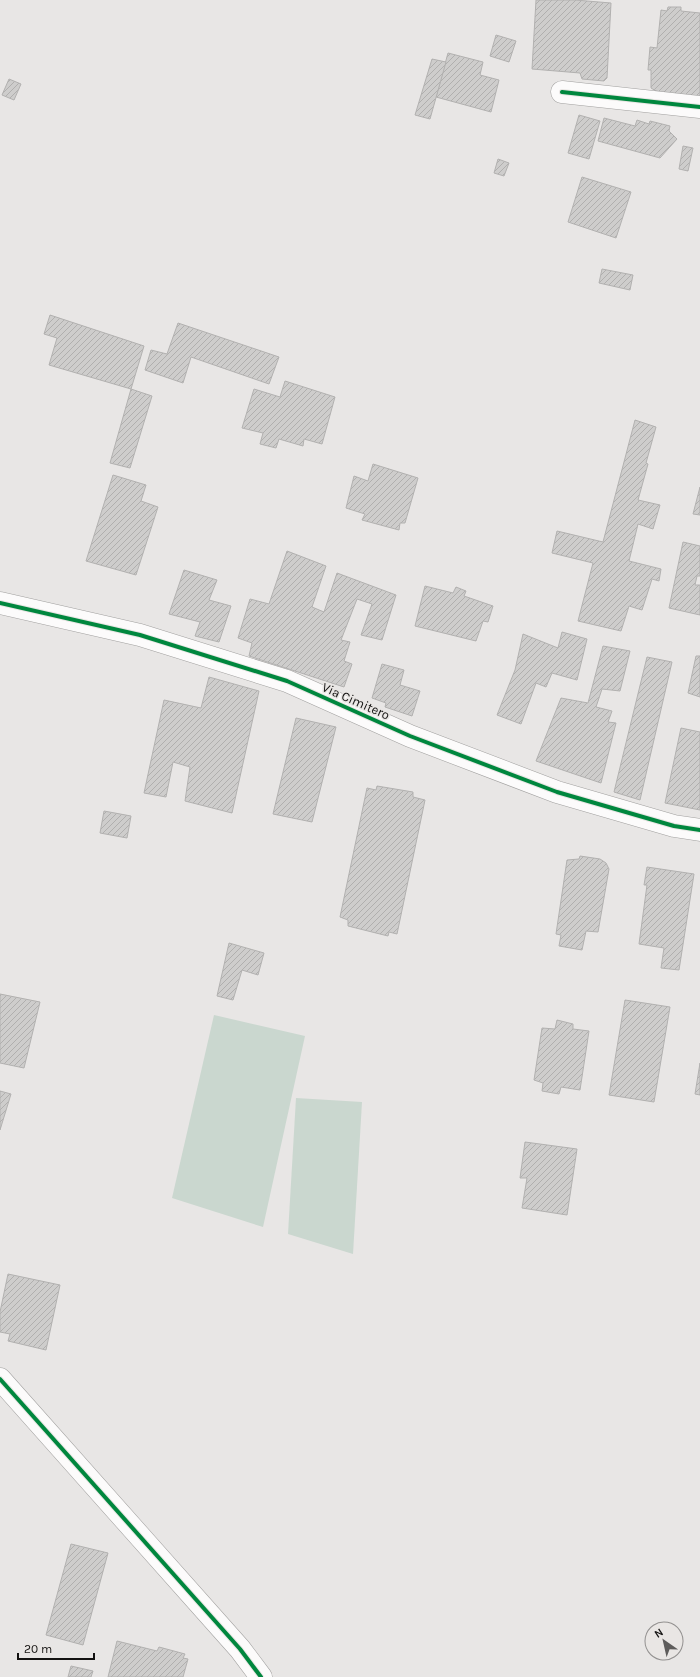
<svg xmlns="http://www.w3.org/2000/svg" width="700" height="1677" viewBox="0 0 700 1677" font-family="Karla,sans-serif">
<style>
.green{fill:#cad7cf}
.building{fill:url(#building-hatch);stroke:#b2b1b0}
.lines{fill:none;stroke-linecap:round;stroke-linejoin:round}
.street-casing{stroke:#a1a09f;stroke-width:23}
.street{stroke:#fcfbfb;stroke-width:22}
.cycleway-casing{stroke:#e9e6e4;stroke-width:6}
.cycleway{stroke:#00873e;stroke-width:4}
.labels{text-anchor:middle;dominant-baseline:central;stroke-width:3;stroke-linejoin:round;paint-order:stroke}
.street-label{font-size:13px;fill:#131211;stroke:#e9e6e4}
</style>
<defs>
<pattern id="building-hatch" width="6" height="6" patternUnits="userSpaceOnUse"><rect width="6" height="6" fill="#cecdcc"/><path d="M-1 1l2-2M0 6l6-6M5 7l2-2" fill="none" stroke="#b0afae"/></pattern>
</defs>
<rect width="100%" height="100%" fill="#e8e6e5"/>
<!-- green -->
<g class="green">
<path d="M214 1015 305 1036 263 1227 172 1198Z"/>
<path d="M296 1098 362 1102 353 1254 288 1234Z"/>
</g>
<!-- building -->
<g class="building">
<path d="M536 0H575L611 3 607 78 604 81 582 79 580 73 532 69Z"/>
<path d="M668 7H681V11L700 13V101L656 91 651 88V70H648L650 47 657 48 661 10 667 11Z"/>
<path d="M496 35 516 41 509 62 490 56Z"/>
<path d="M448 53 483 62 480 75 499 80 491 112 436 97Z"/>
<path d="M432 59 446 62 430 119 415 115Z"/>
<path d="M9 79 21 84 14 100 2 95Z"/>
<path d="M579 115 600 121 589 159 568 153Z"/>
<path d="M604 118 635 126 637 120 649 124 650 121 670 126 669 131 677 139 660 158 598 141Z"/>
<path d="M683 146 693 148 688 171 679 169Z"/>
<path d="M498 159 509 163 504 176 494 173Z"/>
<path d="M582 177 631 192 616 238 568 222Z"/>
<path d="M602 269 633 275 630 290 599 283Z"/>
<path d="M50 315 144 346 131 389 49 365 57 338 44 334Z"/>
<path d="M178 323 279 357 269 384 191 357 183 383 145 370 151 350 167 354Z"/>
<path d="M285 381 335 397 322 444 304 439 303 446 279 439 276 448 260 444 263 433 242 428 254 389 280 397Z"/>
<path d="M131 389 152 396 130 468 110 463Z"/>
<path d="M635 420 656 427 646 463 648 464 638 500 660 505 653 529 638 524 629 561 661 569 659 581 652 579 642 610 629 606 621 631 578 621 593 563 552 553 557 531 603 542Z"/>
<path d="M373 464 418 478 405 523H400L399 530 362 520 365 514 346 508 354 476 368 481Z"/>
<path d="M113 475 146 485 141 501 158 507 136 575 86 561Z"/>
<path d="M700 487V515L693 514Z"/>
<path d="M683 542 700 546V576H697L695 585H700V615L669 608Z"/>
<path d="M287 551 326 566 312 607 324 612 337 573 396 595 382 640 361 635 372 604 357 599 341 640 350 642 344 661 352 664 344 687 249 656 252 643 238 638 250 599 269 604Z"/>
<path d="M184 570 217 580 209 600 231 606 219 642 195 636 200 622 169 614Z"/>
<path d="M425 586 453 593 456 587 466 591 464 596 493 606 488 622 483 621 476 641 415 626Z"/>
<path d="M562 632 587 639 577 680 552 673 546 687 536 683 521 724 497 715 515 670 523 634 558 648Z"/>
<path d="M603 646 630 651 620 691 602 689 596 707 612 711 608 722 616 723 601 783 536 761 561 698 588 703Z"/>
<path d="M696 656H700V697L688 693Z"/>
<path d="M647 657 672 662 640 800 614 792Z"/>
<path d="M382 664 404 670 400 685 420 691 412 716 385 707 386 703 372 698Z"/>
<path d="M209 677 259 691 232 813 185 801 190 767 173 762 166 797 144 793 164 700 201 708Z"/>
<path d="M296 718 336 727 312 822 273 814Z"/>
<path d="M681 728 700 732V810L665 803Z"/>
<path d="M377 786 413 792V797L425 800 397 934 389 932 388 936 348 926V920L340 917 367 788 376 790Z"/>
<path d="M104 811 131 816 127 838 100 833Z"/>
<path d="M580 856 600 859 606 863 609 869 598 932 586 931 582 950 559 946 561 935 556 934 567 860 579 859Z"/>
<path d="M647 867 694 874 679 970 661 968 664 948 639 944 647 885H644Z"/>
<path d="M229 943 264 953 258 975 242 970 233 1000 217 996Z"/>
<path d="M0 994 40 1002 24 1068 0 1063Z"/>
<path d="M625 1000 670 1007 654 1102 609 1095Z"/>
<path d="M557 1020 573 1024V1029L589 1031 580 1090 561 1087 559 1094 542 1091 543 1083 534 1080 542 1028 555 1029Z"/>
<path d="M700 1063V1095L695 1094Z"/>
<path d="M0 1091 11 1094 0 1130Z"/>
<path d="M525 1142 577 1149 567 1215 522 1208 527 1178H520Z"/>
<path d="M8 1274 60 1285 46 1350 8 1341 10 1334 0 1332V1312Z"/>
<path d="M71 1544 108 1553 83 1645 46 1635Z"/>
<path d="M117 1641 157 1651 159 1647 185 1654 183 1658 188 1659 183 1677H108Z"/>
<path d="M71 1666 93 1671 91 1677H68Z"/>
</g>
<g class="lines">
<!-- street casing -->
<g class="street-casing">
<g id="street">
<path d="M562 92 700 107"/>
<path d="M0 603 140 635 287 681 410 736 557 792 674 826 700 830"/>
<path d="M0 1379 240 1649 261 1677"/>
</g>
</g>
<!-- street -->
<use href="#street" class="street"/>
<!-- cycleway casing -->
<g class="cycleway-casing">
<g id="cycleway">
<path d="M562 92 700 107"/>
<path d="M0 603 140 635 287 681 410 736 557 792 674 826 700 830"/>
<path d="M0 1379 240 1649 261 1677"/>
</g>
</g>
<!-- cycleway -->
<use href="#cycleway" class="cycleway"/>
</g>
<g class="labels">
<!-- street labels -->
<g class="street-label">
<text transform="translate(356 701) rotate(24)">Via Cimitero</text>
</g>
</g>
<!-- north arrow -->
<g transform="translate(664 1641) rotate(326)"><circle r="19" fill="#e9e6e4" stroke="#939190"/>
<path d="M0-3L7 15L0 10L-7 15Z" fill="#5e5c5b"/>
<text y="-6" font-size="11" font-weight="bold" text-anchor="middle" fill="#131211">N</text>
</g>
<!-- scale -->
<path d="M18 1653v6h76v-6" fill="none" stroke="#131211" stroke-width="2"/>
<text x="24" y="1653" font-size="12" fill="#131211" stroke="#e9e6e4" stroke-width="3" paint-order="stroke">20 m</text>
</svg>
